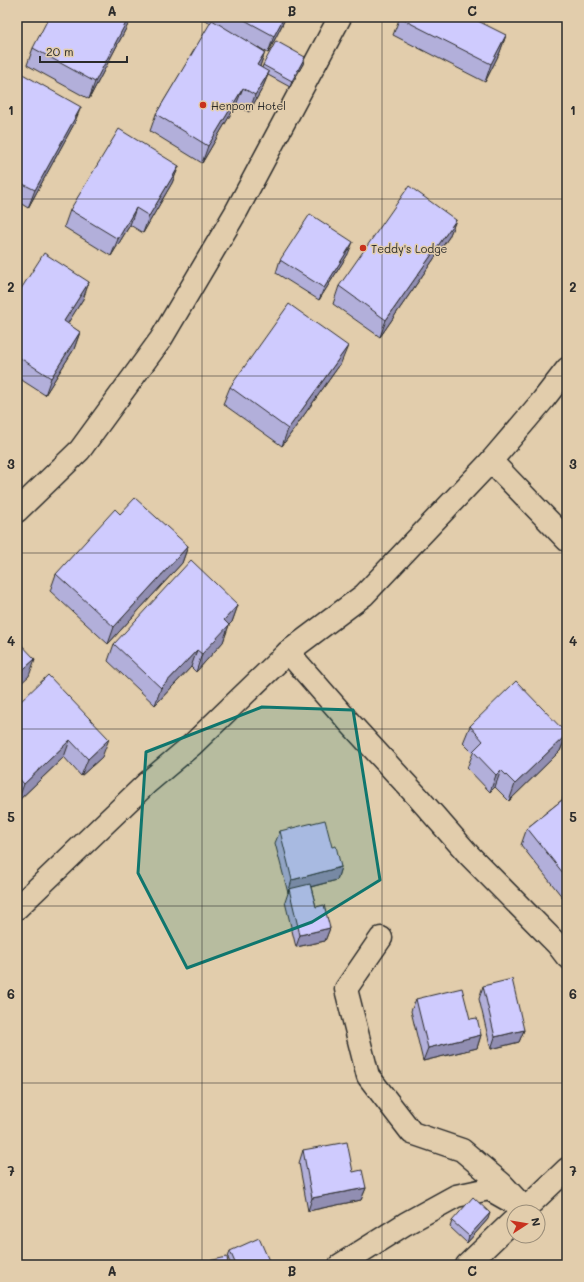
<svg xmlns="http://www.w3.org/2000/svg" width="584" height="1282" viewBox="0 0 584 1282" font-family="Mali,sans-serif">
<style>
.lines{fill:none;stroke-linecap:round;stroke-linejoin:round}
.street-casing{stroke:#2b2b2b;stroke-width:25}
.street{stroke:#e2cdac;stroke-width:22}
.wall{fill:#b2afda;stroke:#2b2b2b}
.shaded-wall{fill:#918eb2;stroke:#2b2b2b}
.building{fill:#cfcbfe;stroke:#2b2b2b}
.marked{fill:#0f766e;fill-opacity:0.2;stroke:#0f766e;stroke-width:3;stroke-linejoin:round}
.grid{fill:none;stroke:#2b2b2b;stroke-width:1;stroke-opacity:0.55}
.poi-dot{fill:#c8321e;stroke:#e2cdac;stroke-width:1.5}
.labels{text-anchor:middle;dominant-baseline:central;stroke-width:3;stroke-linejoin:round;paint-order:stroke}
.poi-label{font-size:11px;fill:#2b2b2b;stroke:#e2cdac;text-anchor:start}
.neatline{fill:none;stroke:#2b2b2b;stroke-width:1.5}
.grid-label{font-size:13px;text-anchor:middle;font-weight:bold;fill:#2b2b2b}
</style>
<rect width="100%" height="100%" fill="#e2cdac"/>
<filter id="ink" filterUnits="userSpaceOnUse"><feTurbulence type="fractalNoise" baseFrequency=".025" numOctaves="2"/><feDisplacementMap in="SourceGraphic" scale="8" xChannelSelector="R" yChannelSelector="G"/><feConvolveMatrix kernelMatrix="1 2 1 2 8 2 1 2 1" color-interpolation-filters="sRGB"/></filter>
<g filter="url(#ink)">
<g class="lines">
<!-- street casing -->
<g class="street-casing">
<g id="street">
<path d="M491 461 567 540"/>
<path d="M17 511 80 450 161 339 236 212 340 17"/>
<path d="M288 652 349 722 417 796 469 855 557 944 567 957"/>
<path d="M17 908 147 783 192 745 288 652 364 595 491 461 543 400 567 369"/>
<path d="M381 938 346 989 368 1076 412 1133 462 1150 502 1184 525 1209"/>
<path d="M522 1212 567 1169"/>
<path d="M340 1265 405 1224 456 1196 489 1189 512 1202"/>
<path d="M467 1265 514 1220"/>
</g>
</g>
<!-- street -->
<use href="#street" class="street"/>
</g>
<!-- wall -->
<g class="wall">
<path d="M132 17 89 99 27 65 33 48Z"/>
<path d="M199 17H286L268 53 258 47 265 52 260 66 262 68 263 65 305 57 303 64 290 87 268 75 262 89 249 112 236 105 202 163 150 131 156 114 211 23Z"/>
<path d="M400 17 506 35 500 52 485 82 393 35Z"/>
<path d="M17 75 74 124 28 208 17 201Z"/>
<path d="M179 166 172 183 143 233 130 225 111 256 64 227 70 210Z"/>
<path d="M456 220 449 237 380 337 333 304 339 286Z"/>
<path d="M348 254 319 300 276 273 280 260Z"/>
<path d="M89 282 83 299 67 324 80 332 74 349 45 395 17 377V295Z"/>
<path d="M341 363 282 446 223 404 230 387Z"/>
<path d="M120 514 188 546 182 563 108 644 50 591 56 574Z"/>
<path d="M238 605 232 622 229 625 223 642 196 672 191 667 155 705 108 661 114 644Z"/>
<path d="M17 705 102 757 81 776 64 757 18 801 17 800Z"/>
<path d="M470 726 567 734 560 751 509 801 495 787 490 792 467 768 473 753 463 743Z"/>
<path d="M567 792V903L521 845 527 828 562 800 565 794Z"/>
<path d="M280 831 332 847 341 867 337 880 311 887 316 907 330 928 325 941 296 947 285 902 288 893 275 843Z"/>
<path d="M483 986 524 1030 519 1042 491 1049 479 999Z"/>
<path d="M416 999 470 1019 481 1035 477 1048 423 1061 411 1011Z"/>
<path d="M303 1150 353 1172 366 1188 361 1200 308 1211 299 1163Z"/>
<path d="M488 1219 467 1243 450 1227 452 1221Z"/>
<path d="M230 1251 270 1263 269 1265H231L228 1258Z"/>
</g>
<!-- shaded-wall -->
<g class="shaded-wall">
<path d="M129 17H132L89 99 95 82Z"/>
<path d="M284 17H286L268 53 274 36Z"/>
<path d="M506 35 500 52 485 82 491 64Z"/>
<path d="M265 52 259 69 257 65Z"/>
<path d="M305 57 303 64 290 87 292 81Z"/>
<path d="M269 72 262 89 249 112 255 95Z"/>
<path d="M243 88 236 105 202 163 208 146Z"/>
<path d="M81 107 74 124 28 208 35 190Z"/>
<path d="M179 166 172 183 143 233 149 216Z"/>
<path d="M136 208 130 225 111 256 118 239Z"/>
<path d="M456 220 449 237 380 337 386 320Z"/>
<path d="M353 242 348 254 319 300 324 288Z"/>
<path d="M89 282 83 299 58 339 64 321Z"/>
<path d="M80 332 74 349 45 395 51 378Z"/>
<path d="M348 346 341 363 282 446 288 429Z"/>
<path d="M188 546 182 563 108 644 114 627Z"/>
<path d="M238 605 232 622 229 625 223 642 196 672 202 654 224 620Z"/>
<path d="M197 650 191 667 155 705 161 688Z"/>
<path d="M35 659 29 676 17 687V675Z"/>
<path d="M567 734 560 751 509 801 515 784Z"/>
<path d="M109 739 102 757 81 776 88 759Z"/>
<path d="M70 740 64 757 18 801 24 784Z"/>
<path d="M501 770 495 787 490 792 496 775Z"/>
<path d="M341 867 337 880 290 892 289 889 288 893 292 880Z"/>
<path d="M330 928 325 941 296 947 300 935Z"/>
<path d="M524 1030 519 1042 491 1049 495 1037Z"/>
<path d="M481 1035 477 1048 423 1061 428 1048Z"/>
<path d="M366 1188 361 1200 308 1211 312 1198Z"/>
<path d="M490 1213 488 1219 467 1243 469 1236Z"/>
</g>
<!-- building -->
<g class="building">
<path d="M49 17H129L95 82 33 48Z"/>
<path d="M239 17H284L274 36Z"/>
<path d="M400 17H470L506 35 491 64 400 18Z"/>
<path d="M212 20 265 52 257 65 269 72 255 95 243 88 208 146 156 114Z"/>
<path d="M276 41 305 57 292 81 263 65Z"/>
<path d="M19 72 81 107 35 190 17 181V75Z"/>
<path d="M119 129 179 166 149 216 136 208 118 239 70 210Z"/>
<path d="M409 186 456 220 386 320 339 286Z"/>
<path d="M310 214 353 242 324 288 280 260Z"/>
<path d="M44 253 89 282 64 321 80 332 51 378 17 356V295Z"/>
<path d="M289 304 348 346 288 429 230 387Z"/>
<path d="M135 498 188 546 114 627 56 574 115 509 120 514Z"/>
<path d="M191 560 238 605 224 620 229 625 202 654 197 650 161 688 114 644Z"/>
<path d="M17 640 35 659 17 675Z"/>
<path d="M48 675 109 739 88 759 70 740 24 784 17 776V705Z"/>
<path d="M516 681 567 734 515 784 501 770 496 775 473 751 483 741 470 726Z"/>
<path d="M567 792V796L565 794Z"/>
<path d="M562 800 567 806V878L527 828Z"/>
<path d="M325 820 332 847 336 846 341 867 292 880 280 831Z"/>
<path d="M310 884 316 907 324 905 330 928 300 935 289 889Z"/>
<path d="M512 979 524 1030 495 1037 483 986Z"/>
<path d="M462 988 470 1019 477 1018 481 1035 428 1048 416 999Z"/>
<path d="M347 1142 353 1172 362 1170 366 1188 312 1198 303 1150Z"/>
<path d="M473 1197 490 1213 469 1236 452 1221Z"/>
<path d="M259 1238 270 1263 266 1265H236L230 1251Z"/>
<path d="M227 1257 228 1265H190Z"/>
</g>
</g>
<!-- marked area -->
<path class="marked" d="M262 707 353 710 380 880 312 922 187 968 138 873 146 752Z"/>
<!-- grid -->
<path class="grid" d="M202 17V1265M382 17V1265M17 199H567M17 376H567M17 553H567M17 729H567M17 906H567M17 1083H567"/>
<!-- markers -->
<g class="poi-dot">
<circle cx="203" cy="105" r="4"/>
<circle cx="363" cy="248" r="4"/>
</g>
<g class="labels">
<!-- poi labels -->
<g class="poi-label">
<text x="211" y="105">Henpom Hotel</text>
<text x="371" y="248">Teddy's Lodge</text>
</g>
</g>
<!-- margin -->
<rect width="584" height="1282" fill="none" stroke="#e2cdac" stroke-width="44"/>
<!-- north arrow -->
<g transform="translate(526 1224) rotate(78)"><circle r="19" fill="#e2cdac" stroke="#998c78"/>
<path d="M0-3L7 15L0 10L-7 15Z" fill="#c8321e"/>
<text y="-6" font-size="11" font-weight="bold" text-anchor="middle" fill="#2b2b2b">N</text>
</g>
<!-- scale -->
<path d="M40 56v6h87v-6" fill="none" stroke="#2b2b2b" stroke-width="2"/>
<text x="46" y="56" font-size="12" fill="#2b2b2b" stroke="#e2cdac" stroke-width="3" paint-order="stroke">20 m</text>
<rect x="22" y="22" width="540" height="1238" class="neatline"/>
<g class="grid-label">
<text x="112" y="16">A</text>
<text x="292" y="16">B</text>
<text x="472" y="16">C</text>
<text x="11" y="115">1</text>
<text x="573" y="115">1</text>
<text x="11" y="292">2</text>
<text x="573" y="292">2</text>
<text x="11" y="469">3</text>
<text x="573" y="469">3</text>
<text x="11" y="646">4</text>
<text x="573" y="646">4</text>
<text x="11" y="822">5</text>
<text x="573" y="822">5</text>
<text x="11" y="999">6</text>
<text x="573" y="999">6</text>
<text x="11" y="1176">7</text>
<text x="573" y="1176">7</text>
<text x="112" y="1276">A</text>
<text x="292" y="1276">B</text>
<text x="472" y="1276">C</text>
</g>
</svg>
